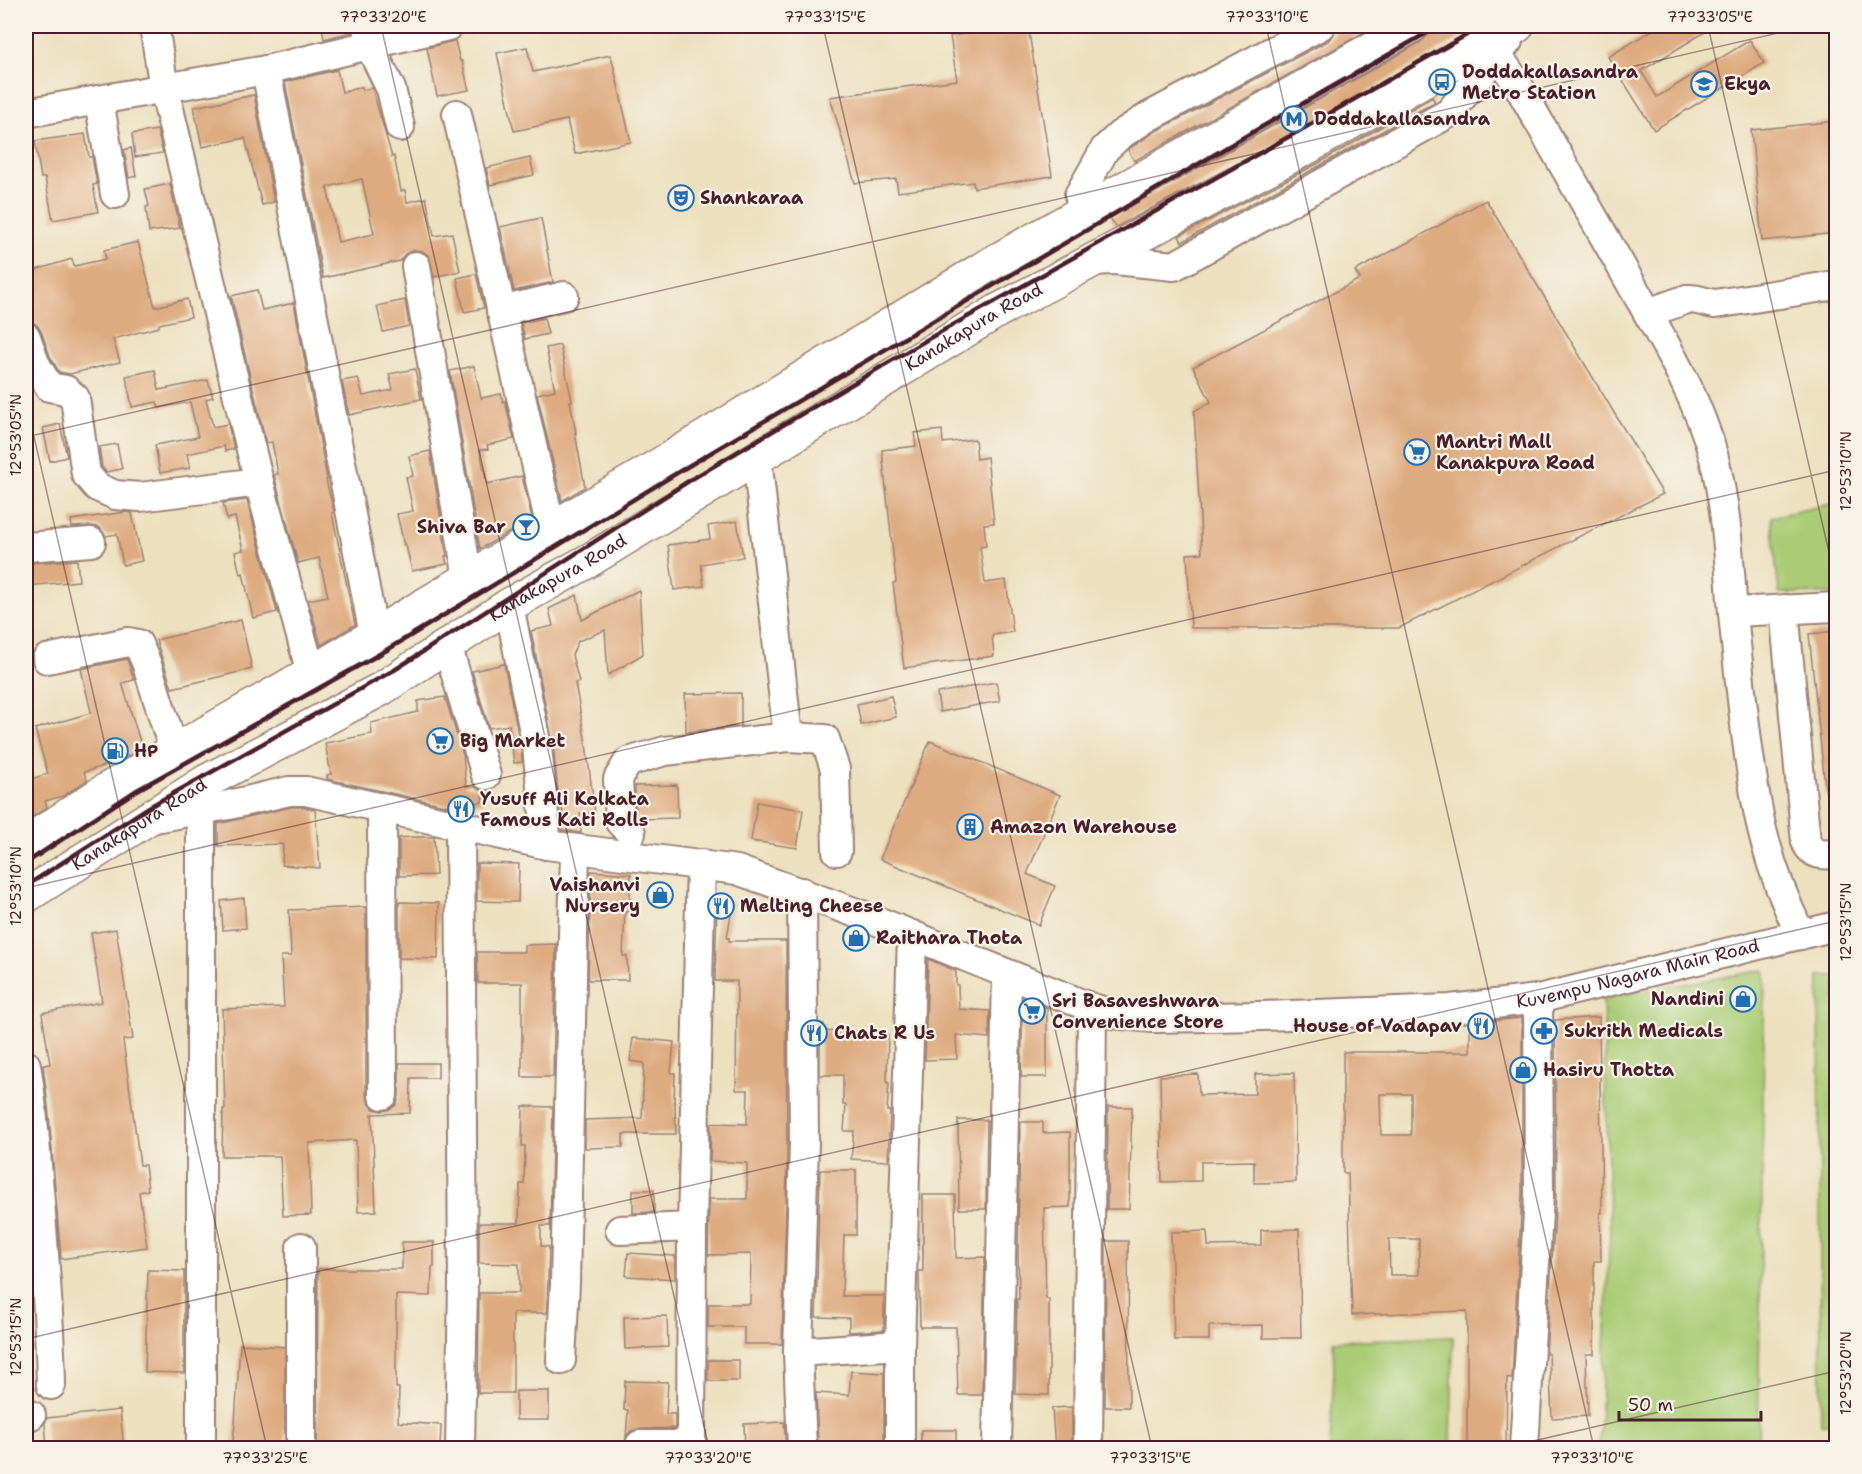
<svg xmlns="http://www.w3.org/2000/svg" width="1862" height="1474" viewBox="0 0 1862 1474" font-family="'Shantell Sans',sans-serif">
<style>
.green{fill:#a9cc75;stroke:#7a7650;stroke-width:1.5}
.building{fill:#deaa7f;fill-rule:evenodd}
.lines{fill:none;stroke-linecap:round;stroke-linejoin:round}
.minor-casing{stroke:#9b8075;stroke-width:32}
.highway-casing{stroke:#9b8075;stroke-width:36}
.minor{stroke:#fff;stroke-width:28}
.highway{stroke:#fff;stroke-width:33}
.rail{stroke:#4a1f2b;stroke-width:4.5}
.ticks{fill:none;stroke:#4a1f2b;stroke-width:1.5;stroke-opacity:0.45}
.labels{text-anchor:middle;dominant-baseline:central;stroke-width:4.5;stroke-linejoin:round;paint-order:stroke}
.poi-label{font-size:18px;font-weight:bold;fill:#4a1f2b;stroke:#f7f3e8;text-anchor:start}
.street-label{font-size:18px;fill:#4a1f2b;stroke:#f7f3e8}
.neatline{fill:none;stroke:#4a1f2b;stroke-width:2}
.ticks-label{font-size:15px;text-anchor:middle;fill:#4a1f2b}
</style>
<rect width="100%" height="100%" fill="#f7f3e8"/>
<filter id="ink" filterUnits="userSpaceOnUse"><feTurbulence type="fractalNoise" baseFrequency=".0167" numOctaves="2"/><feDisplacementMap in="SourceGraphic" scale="12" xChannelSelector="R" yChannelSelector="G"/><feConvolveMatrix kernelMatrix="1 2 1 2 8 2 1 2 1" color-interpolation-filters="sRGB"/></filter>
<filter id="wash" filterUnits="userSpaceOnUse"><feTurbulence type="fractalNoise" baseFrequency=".008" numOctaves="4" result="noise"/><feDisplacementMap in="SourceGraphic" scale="24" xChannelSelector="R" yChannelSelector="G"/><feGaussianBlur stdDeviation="1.35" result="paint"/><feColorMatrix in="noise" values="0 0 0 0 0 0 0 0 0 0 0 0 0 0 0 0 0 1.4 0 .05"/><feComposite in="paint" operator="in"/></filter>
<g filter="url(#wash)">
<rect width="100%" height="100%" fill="#ece0bf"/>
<!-- green -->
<g class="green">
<path d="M1836 503V594L1779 593 1771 517Z"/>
<path d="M1765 970 1758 1448H1599L1610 1233 1603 998Z"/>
<path d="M1819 976H1836V1424H1821Z"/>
<path d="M1453 1337 1451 1448H1330L1334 1371 1333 1341Z"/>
</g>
<g id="blocks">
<!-- building -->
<g class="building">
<path d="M322 26H351V32L324 39Z"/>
<path d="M1018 26H1028L1052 176 974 188 973 182 898 192 896 179 855 183 830 97 957 80 950 36Z"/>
<path d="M1336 26H1375L1134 161 1128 150 1130 148 1156 131 1328 41 1334 34Z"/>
<path d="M1431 26H1464L1468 33 1299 131 1116 227 1110 218 1421 42 1428 35Z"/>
<path d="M1659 26H1715L1641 71 1657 97 1750 40 1764 63 1654 130 1608 57Z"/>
<path d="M454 41H455L460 61H462L469 90 437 96 427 48Z"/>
<path d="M527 47 533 72 611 55 631 142 575 154 567 120 514 131 497 53Z"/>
<path d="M337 70 342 92 362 87 363 90 372 88 392 157 394 156 401 191 405 190 407 202 426 198 434 236 452 233 460 271 434 277 429 256 422 251 414 250 405 254 400 261 323 278 285 82ZM362 179 374 234 338 242 327 187Z"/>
<path d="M254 95 274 202 262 205 245 138 202 147 194 107Z"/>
<path d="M1432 97 1435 102 1182 242 1179 236 1317 164Z"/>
<path d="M1836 121V233L1762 241 1751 130Z"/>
<path d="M157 130 163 153 135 157 132 134Z"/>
<path d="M85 134 89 157H92L97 184 93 185 98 212 53 220 45 178H41L35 141Z"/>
<path d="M131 148 136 176 129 178 124 150Z"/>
<path d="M530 158 534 175 490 185 486 168Z"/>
<path d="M170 184 180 228 149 232 146 207 149 206 145 189Z"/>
<path d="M1486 200 1663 494 1399 628H1191L1187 554 1202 553 1194 411 1211 402 1193 367 1360 279 1355 271Z"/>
<path d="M541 218 553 282 514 291 500 227Z"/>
<path d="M138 242 155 307 187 299 191 317 159 324V327L113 339 120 362 70 374 59 372 50 356 41 331 37 325 31 321 26 301V273L72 259 74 266 106 259 104 250Z"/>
<path d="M476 274 484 308 464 312 457 278Z"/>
<path d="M257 290 262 310 294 303 327 479 326 480 334 512 332 513 355 625 321 645 308 600 328 596 319 558 298 563 274 475 278 474 272 442 266 443 231 296Z"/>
<path d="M405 300 409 326 383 332 377 306Z"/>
<path d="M544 318 548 334 525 339 521 323Z"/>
<path d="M560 345 572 401H570L576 433H575L585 487 562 501 537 394 555 390 546 348Z"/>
<path d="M474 366 481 398 501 394 503 402 505 401 514 439 487 445 488 449 480 450 487 484 522 476 532 519 480 549 450 371Z"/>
<path d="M415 369 421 399 349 415 342 381 358 378 363 396 393 390 389 374Z"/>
<path d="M155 370 159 390 208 380 213 397 206 399 213 427 228 424 234 449 225 451 224 446 187 454 190 468 160 473 155 445 198 437 190 402 159 408 157 402 132 407 126 376Z"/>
<path d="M60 424 67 457 50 461 43 428Z"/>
<path d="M942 430 943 443 975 439 977 459 987 457 994 523 984 524 986 546 980 547 985 583 1006 580 1013 632 992 635 994 656 904 668 893 583 896 582 882 450 916 446 914 433Z"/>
<path d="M117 444 122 469 106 472 102 467 99 447Z"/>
<path d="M430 451 447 556H445L447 564 412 571 406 545H404L397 514 413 511 406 477 413 476 409 456Z"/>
<path d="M247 500 277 612 253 618 243 573 240 574 235 552 243 550 235 517 227 519 223 503Z"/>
<path d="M126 512 132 513 142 561 123 565 117 534 106 536 99 527 90 526 72 527 71 520Z"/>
<path d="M737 521 743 557 701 564 704 586 674 590 668 545 710 539 708 526Z"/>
<path d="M77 560 79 581 26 586V563Z"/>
<path d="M639 590 643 654 608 675 605 630 578 641 572 655 579 682 575 683 586 744 595 813H580L581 833 562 830 553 744 531 631 553 626 549 609 577 595 582 620Z"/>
<path d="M241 620 252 669 172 688 156 640Z"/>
<path d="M1836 631V794L1826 795 1809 634Z"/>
<path d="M127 659 134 680 122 683 142 748 119 761 84 772 87 780 63 796 45 801 47 807 26 821V780L48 774 35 729 90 713 91 712 81 669Z"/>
<path d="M504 664 521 749 522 762 514 763 509 725 489 728 472 671Z"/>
<path d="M996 682 1000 701 940 712 937 693Z"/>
<path d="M741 693V726L686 732 685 694Z"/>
<path d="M891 696 896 717 861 725 857 704Z"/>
<path d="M445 697 463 755 466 786 475 787 483 791 482 802 449 806 327 779V775L331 774 325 743 372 734 371 723 418 712V701Z"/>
<path d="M930 741 1060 795 1027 874 1055 886 1039 925 880 859Z"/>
<path d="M677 785 678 818 641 819 636 815 635 786Z"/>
<path d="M757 802 803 810 797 848 751 841Z"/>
<path d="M291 807H304L315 810 320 868 282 865 283 844 218 846V824Z"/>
<path d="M412 837H434L436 875 399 876V838Z"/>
<path d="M477 863 519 864 518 902 477 901Z"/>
<path d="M591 871 631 874 629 912H625L623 956H627L628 980H588Z"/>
<path d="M244 898 246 928 223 930 221 901Z"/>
<path d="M717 900 733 902 727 938H729V941H786L787 1170 782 1344H744V1327H708V1304H750L751 1254 708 1255 709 1199H747V1163L710 1161 711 1123 747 1124 748 1090H736L737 981H715Z"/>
<path d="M399 902 439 903 438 959 399 958Z"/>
<path d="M366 907V1095L369 1103 374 1109 382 1111 391 1109 397 1104 399 1095V1063H438V1078H411L410 1113 372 1114 376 1211 358 1212 356 1140 309 1143 311 1215 283 1216 280 1156H222L223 1109H225L222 1009 284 1007 281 956H291L289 910Z"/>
<path d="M116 929 133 1039 123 1040 140 1165H145L148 1190 139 1192 147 1247 61 1259 49 1115 43 1065 50 1064 42 1013 102 1002 91 933Z"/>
<path d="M556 944 553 1077H522V983H478L477 952H524V945Z"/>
<path d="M928 959 956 971V985H958L959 1009 990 1011 989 1038 956 1035 957 1059 925 1060Z"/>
<path d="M1023 999 1047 1008V1077H1021Z"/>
<path d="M1599 1017 1602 1213H1600L1601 1261H1594V1354H1586L1588 1416 1552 1418 1549 1354H1546L1556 1196 1555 1020Z"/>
<path d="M1522 1018V1196L1512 1379 1507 1378 1506 1449H1467V1311L1352 1315 1348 1173H1343V1052H1470V1023ZM1380 1094H1411V1135H1381ZM1389 1239H1419V1275H1390Z"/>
<path d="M820 1023 824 1024 823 1031 888 1035 887 1083H889L887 1111H890L888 1161 851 1159 854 1131H844L846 1105H843V1075H820Z"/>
<path d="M633 1038 674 1042 671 1073H675L674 1103H675L676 1134H623V1147L585 1148V1120L642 1118 644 1063 630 1061Z"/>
<path d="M1294 1073 1296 1182 1254 1183V1161L1201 1162V1181L1162 1182 1160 1076 1198 1074 1199 1095 1255 1094V1074Z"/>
<path d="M523 1106 553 1107 550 1226H541V1246L549 1247 547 1313H513V1393H478L479 1293H519V1264L479 1263V1223H519L520 1184H524L525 1146H522Z"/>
<path d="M1108 1107H1132L1129 1209H1107Z"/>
<path d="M958 1120H987L986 1209H959Z"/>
<path d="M1020 1122H1043V1133L1070 1132V1207L1044 1208 1046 1299H1049V1395L1015 1394 1017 1299H1019L1018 1251Z"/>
<path d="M820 1170H856V1235H844L842 1296H884V1330L849 1332V1318L816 1317Z"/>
<path d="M633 1190H654V1212L633 1213Z"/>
<path d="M923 1195H955L956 1258 985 1257 982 1395H958L956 1327H920L919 1271H923Z"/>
<path d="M1299 1229 1301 1338H1263V1325L1209 1326V1340H1174L1171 1232 1207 1231 1208 1246 1261 1245V1230Z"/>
<path d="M1106 1241H1128L1129 1407H1105Z"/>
<path d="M402 1242H434V1267H432L431 1296 396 1295V1388H399L398 1422 441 1425 440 1449H317L318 1269H402Z"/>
<path d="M628 1253 675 1256V1279L626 1276Z"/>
<path d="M148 1270 184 1271V1373L145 1372Z"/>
<path d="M667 1316 668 1347 625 1349 624 1317Z"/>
<path d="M240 1344 285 1347V1449H232L235 1423Z"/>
<rect x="708" y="1360" width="31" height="21"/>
<path d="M851 1371 884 1373V1446L853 1444 852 1449H818L816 1393 849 1395Z"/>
<path d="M625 1381 668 1382 666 1414H675V1428L639 1429 631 1431 626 1437 628 1410H624Z"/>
<rect x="516" y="1391" width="33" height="29"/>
<path d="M1072 1407V1449H1055L1052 1408Z"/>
<path d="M120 1410 124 1449H47L45 1423 47 1418Z"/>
<path d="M784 1422 786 1449H745L744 1424Z"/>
<rect x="921" y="1430" width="35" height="19"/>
</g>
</g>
</g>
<g filter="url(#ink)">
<use href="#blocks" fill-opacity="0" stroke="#9b8075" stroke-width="1.5"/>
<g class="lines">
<!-- minor casing -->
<g class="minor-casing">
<g id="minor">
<path d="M154 26 164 88 240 405 259 482 311 673"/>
<path d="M367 26 370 46 391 89 400 127"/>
<path d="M1497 55 1515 80C1553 146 1591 213 1629 280 1661 337 1697 394 1714 458 1727 509 1729 561 1733 613 1738 665 1743 717 1751 769 1755 793 1758 817 1765 841 1774 874 1786 905 1801 935"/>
<path d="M266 70 374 635"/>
<path d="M99 100 115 194"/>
<path d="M26 113 266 70 448 26"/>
<path d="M457 114 551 529"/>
<path d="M1085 210 1079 195 1105 149 1120 135 1148 117 1320 26"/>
<path d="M1090 261 1115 260 1174 266 1449 113 1508 41"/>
<path d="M416 266 468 579"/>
<path d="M501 311 564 296"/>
<path d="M1648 313 1687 299C1697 298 1706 303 1715 304L1836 285"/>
<path d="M26 337 35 363 49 387 66 390 75 398 86 474 97 487 115 495 140 497 259 482"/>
<path d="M757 458 788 737"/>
<path d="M26 547 91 542"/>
<path d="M509 605 537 747 547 845"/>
<path d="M1784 609 1806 842C1812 856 1823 855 1836 854"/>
<path d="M1733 612 1836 607"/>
<path d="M447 645 486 775"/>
<path d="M47 659 128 642 138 644 146 662 174 751"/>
<path d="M382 807 383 1095"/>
<path id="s1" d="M149 819 229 805 289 791H306L547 845 737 870 865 916 1092 1008 1113 1014 1153 1018 1262 1016 1450 1009 1538 999 1836 926"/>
<path d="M631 833 620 822 618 779 628 762 665 751 788 737 825 739 835 769 837 851"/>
<path d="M26 1065C34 1110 36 1157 40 1202 45 1263 50 1324 51 1385"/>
<path d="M620 1230 692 1227"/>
<path d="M301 1247V1448"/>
<path d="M798 1352 804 1142 802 892"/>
<path d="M561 1360 565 1283 575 849"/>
<path d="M26 1416 31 1415"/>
<path d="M640 1445H691"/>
<path d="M201 1448V811"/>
<path d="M460 1448 463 1285 460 826"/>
<path d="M691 1448 692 1227 701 864"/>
<path d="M802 1448 798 1352 900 1345"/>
<path d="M900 1448V1345L912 935"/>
<path d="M997 1448 1007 975"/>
<path d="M1088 1448 1092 1008"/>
<path d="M1524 1448 1539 1196 1538 999"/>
</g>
</g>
<!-- highway casing -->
<g class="highway-casing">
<g id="highway">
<path d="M26 843 106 790 311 673 551 529 646 473 987 266 1412 26"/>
<path id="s2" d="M26 896 207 781 381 689 509 605 588 561 999 310 1308 147 1517 26"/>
</g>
</g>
<!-- minor -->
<use href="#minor" class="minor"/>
<!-- highway -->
<use href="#highway" class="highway"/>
<!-- rail -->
<g class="rail">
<path d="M26 863 137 790 387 650 685 468 1244 137 1439 26"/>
<path d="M26 886 149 807 396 669 692 479 928 339 1299 131 1482 26"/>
</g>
</g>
</g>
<!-- ticks -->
<path class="ticks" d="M381 26 709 1448M823 26 1152 1448M1266 26 1594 1448M1708 26 1836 583M26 402 267 1448M26 437 1808 26M26 888 1836 470M26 1339 1836 921M1503 1448 1836 1371"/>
<!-- icons -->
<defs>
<g id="bus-ring" transform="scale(1.35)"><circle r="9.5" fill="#f7f3e8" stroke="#1f6fb2" stroke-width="1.5"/><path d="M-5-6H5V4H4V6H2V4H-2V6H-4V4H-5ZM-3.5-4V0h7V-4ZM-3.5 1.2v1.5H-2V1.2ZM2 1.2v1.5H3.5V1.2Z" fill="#1f6fb2"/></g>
<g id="school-ring" transform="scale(1.35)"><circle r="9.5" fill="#f7f3e8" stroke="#1f6fb2" stroke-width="1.5"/><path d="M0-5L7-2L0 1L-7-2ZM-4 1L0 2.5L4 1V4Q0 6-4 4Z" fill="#1f6fb2"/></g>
<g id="metro-ring" transform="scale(1.35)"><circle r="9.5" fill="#f7f3e8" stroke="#1f6fb2" stroke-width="1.5"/><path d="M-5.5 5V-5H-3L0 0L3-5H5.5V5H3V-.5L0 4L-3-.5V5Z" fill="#1f6fb2"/></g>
<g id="theatre-ring" transform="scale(1.35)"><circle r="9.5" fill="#f7f3e8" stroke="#1f6fb2" stroke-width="1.5"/><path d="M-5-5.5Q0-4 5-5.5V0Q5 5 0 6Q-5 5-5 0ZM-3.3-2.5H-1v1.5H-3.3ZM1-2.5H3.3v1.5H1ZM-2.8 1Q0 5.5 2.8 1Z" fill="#1f6fb2"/></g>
<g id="supermarket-ring" transform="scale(1.35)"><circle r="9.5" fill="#f7f3e8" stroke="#1f6fb2" stroke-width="1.5"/><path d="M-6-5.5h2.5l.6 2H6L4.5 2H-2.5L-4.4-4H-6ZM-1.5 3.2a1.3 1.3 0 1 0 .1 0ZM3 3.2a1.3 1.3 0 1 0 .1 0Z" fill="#1f6fb2"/></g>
<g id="bar-ring" transform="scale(1.35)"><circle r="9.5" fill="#f7f3e8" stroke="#1f6fb2" stroke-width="1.5"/><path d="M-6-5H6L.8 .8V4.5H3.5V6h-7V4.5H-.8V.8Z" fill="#1f6fb2"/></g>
<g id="fuel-ring" transform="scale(1.35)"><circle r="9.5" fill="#f7f3e8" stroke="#1f6fb2" stroke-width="1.5"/><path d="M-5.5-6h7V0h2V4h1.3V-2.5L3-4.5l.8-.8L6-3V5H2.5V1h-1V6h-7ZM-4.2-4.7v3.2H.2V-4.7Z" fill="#1f6fb2"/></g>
<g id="restaurant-ring" transform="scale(1.35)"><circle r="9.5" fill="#f7f3e8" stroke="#1f6fb2" stroke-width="1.5"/><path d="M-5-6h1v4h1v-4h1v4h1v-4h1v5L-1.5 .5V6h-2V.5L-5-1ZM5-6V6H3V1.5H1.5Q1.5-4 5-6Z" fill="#1f6fb2"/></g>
<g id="building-ring" transform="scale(1.35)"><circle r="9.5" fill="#f7f3e8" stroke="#1f6fb2" stroke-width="1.5"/><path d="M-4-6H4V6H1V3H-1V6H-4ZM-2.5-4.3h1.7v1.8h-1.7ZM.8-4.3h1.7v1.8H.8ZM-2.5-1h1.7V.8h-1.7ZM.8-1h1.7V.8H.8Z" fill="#1f6fb2"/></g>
<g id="shop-ring" transform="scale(1.35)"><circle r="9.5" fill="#f7f3e8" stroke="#1f6fb2" stroke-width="1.5"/><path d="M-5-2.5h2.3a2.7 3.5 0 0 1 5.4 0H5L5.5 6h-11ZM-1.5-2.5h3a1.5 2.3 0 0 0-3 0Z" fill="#1f6fb2"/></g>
<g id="pharmacy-ring" transform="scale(1.35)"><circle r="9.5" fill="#f7f3e8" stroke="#1f6fb2" stroke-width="1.5"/><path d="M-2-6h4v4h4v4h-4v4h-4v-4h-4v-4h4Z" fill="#1f6fb2"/></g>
</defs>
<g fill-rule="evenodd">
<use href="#bus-ring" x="1442" y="82"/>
<use href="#school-ring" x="1704" y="84"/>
<use href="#metro-ring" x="1294" y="119"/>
<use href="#theatre-ring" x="681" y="198"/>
<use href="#supermarket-ring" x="1417" y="452"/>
<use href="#bar-ring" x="526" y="527"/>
<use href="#supermarket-ring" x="440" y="741"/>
<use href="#fuel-ring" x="115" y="751"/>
<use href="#restaurant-ring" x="461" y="809"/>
<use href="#building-ring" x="970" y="827"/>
<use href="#shop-ring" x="660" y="895"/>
<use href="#restaurant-ring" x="721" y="906"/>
<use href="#shop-ring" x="856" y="938"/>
<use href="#shop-ring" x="1743" y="999"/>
<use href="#supermarket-ring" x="1032" y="1011"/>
<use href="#restaurant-ring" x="1481" y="1026"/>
<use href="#pharmacy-ring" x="1544" y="1031"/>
<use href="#restaurant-ring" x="814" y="1033"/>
<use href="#shop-ring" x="1523" y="1070"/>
</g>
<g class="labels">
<!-- poi labels -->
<g class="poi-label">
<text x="1462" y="72">Doddakallasandra<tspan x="1462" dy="21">Metro Station</tspan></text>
<text x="1724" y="84">Ekya</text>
<text x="1314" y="119">Doddakallasandra</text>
<text x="700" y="198">Shankaraa</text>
<text x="1436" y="442">Mantri Mall<tspan x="1436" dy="21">Kanakpura Road</tspan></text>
<text x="506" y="527" text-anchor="end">Shiva Bar</text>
<text x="460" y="741">Big Market</text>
<text x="134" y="751">HP</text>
<text x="480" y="799">Yusuff Ali Kolkata<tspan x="480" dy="21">Famous Kati Rolls</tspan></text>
<text x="990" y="827">Amazon Warehouse</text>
<text x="640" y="885" text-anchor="end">Vaishanvi<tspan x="640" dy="21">Nursery</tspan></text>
<text x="740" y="906">Melting Cheese</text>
<text x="876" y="938">Raithara Thota</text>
<text x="1724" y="999" text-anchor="end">Nandini</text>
<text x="1052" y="1001">Sri Basaveshwara<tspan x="1052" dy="21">Convenience Store</tspan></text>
<text x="1462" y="1026" text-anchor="end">House of Vadapav</text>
<text x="1564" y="1031">Sukrith Medicals</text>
<text x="834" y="1033">Chats R Us</text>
<text x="1543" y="1070">Hasiru Thotta</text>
</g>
<!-- street labels -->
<g class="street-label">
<text stroke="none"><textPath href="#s2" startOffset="1106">Kanakapura Road</textPath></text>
<text stroke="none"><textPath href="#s2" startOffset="620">Kanakapura Road</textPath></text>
<text stroke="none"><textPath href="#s2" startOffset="134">Kanakapura Road</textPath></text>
<text stroke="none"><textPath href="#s1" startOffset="1530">Kuvempu Nagara Main Road</textPath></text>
</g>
</g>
<!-- margin -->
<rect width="1862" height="1474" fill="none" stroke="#f7f3e8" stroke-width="66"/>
<!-- scale -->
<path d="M1619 1411v9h142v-9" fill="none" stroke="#4a1f2b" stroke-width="3"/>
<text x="1628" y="1411" font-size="18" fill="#4a1f2b" stroke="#f7f3e8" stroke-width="4.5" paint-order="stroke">50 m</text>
<rect x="33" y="33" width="1796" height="1408" class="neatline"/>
<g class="ticks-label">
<text x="383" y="22">77°33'20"E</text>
<text x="825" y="22">77°33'15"E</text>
<text x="1267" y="22">77°33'10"E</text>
<text x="1710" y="22">77°33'05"E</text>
<text transform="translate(16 435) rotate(-90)" y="5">12°53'05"N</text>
<text transform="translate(1846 471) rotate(-90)" y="5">12°53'10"N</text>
<text transform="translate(16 886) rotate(-90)" y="5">12°53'10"N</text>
<text transform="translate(1846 922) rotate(-90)" y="5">12°53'15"N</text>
<text transform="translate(16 1337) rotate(-90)" y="5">12°53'15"N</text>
<text transform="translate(1846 1373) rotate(-90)" y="5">12°53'20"N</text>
<text x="265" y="1463">77°33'25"E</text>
<text x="708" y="1463">77°33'20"E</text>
<text x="1150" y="1463">77°33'15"E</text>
<text x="1592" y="1463">77°33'10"E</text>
</g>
</svg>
